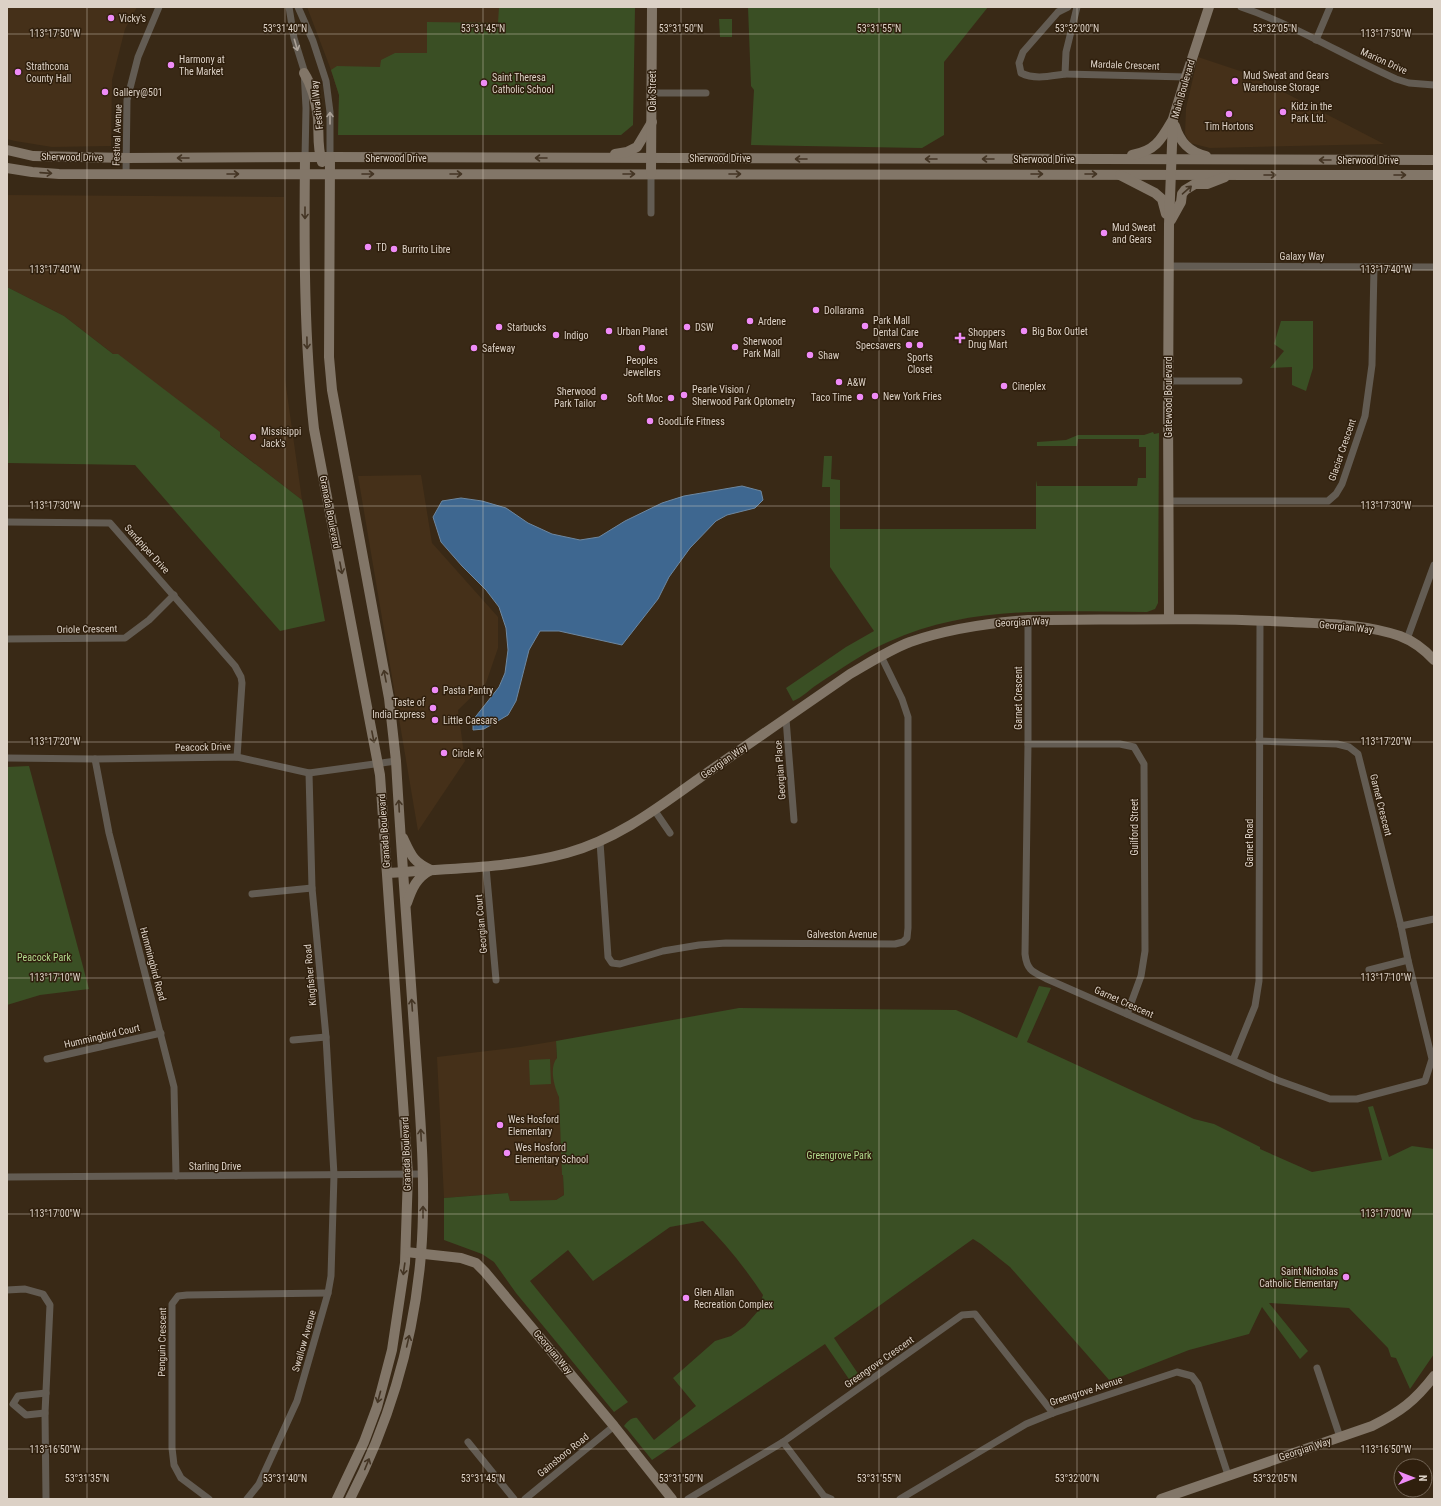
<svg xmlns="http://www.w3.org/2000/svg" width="1441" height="1506" viewBox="0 0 1441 1506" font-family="'Roboto Condensed',sans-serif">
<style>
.built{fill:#453019}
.green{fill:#3a4f24}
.water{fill:#3e6790;stroke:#6d87a0}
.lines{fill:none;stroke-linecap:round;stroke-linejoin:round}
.street{stroke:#635c53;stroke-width:7}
.secondary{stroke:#827668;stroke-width:10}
.oneway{stroke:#aca298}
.oneway2{stroke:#443524}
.ticks{fill:none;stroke:#dcd1c6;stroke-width:1;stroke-opacity:0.45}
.poi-dot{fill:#ef8bf7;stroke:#2f1f0d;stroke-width:1.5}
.labels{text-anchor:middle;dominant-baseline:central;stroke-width:3;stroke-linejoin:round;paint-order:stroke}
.poi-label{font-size:10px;fill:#dcd1c6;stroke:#2f1f0d;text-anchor:start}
.street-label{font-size:10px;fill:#dcd1c6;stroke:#2f1f0d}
.park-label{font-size:10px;fill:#b2da8d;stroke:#2f1f0d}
.ticks-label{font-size:10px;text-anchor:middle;fill:#dcd1c6;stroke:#2f1f0d;stroke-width:3;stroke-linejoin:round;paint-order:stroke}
</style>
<rect width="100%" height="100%" fill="#392916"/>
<!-- built -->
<g class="built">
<path d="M7 7H137L125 29 112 80 111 146 52 147 15 141 7 139Z"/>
<path d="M307 7H635L621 135H338L339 95 331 70Z"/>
<path d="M1198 57 1249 74 1384 144 1210 148 1190 143 1185 134 1186 108Z"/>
<path d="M7 195 284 197 285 379 302 500 64 316 7 287Z"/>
<path d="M421 475 432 543 498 617V648L486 683 458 710 465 761 418 831 358 476Z"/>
<path d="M556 1041 564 1195 556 1200 510 1201 508 1193 444 1198 437 1057 520 1047Z"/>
</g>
<!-- green -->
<g class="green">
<path d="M499 7H635L633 125 621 135H338L339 95 331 70 337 66 380 67 381 60 395 53H427V22L498 23Z"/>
<path d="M748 7H988L944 62V135L922 148 751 145 754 90 751 86Z"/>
<path d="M719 19H732V37H720Z"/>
<path d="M7 287 64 316 113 354H118L220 432V437L302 500 325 621 280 631 135 465 7 463 9 402Z"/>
<path d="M1281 321H1313V368L1306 391 1292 385V367L1270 368 1284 351 1274 344Z"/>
<path d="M1153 432 1154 434 1159 433 1158 603 1155 609 1147 612C1058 612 971 604 888 642 863 653 841 669 818 684 810 689 802 698 793 701L786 688 846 647 874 631 830 567V487H822L824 456H832L831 479 840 480V529H1036V480L1037 486H1137L1138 478H1146V447H1139V439H1078L1077 446H1037V442L1066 440 1078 435H1144Z"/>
<path d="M29 766 89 989 40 995 7 1005V767Z"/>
<path d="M1039 986 1051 988 1027 1042 1194 1119 1214 1124 1260 1147V1149L1312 1172 1382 1160 1368 1107 1373 1106 1389 1157 1412 1146 1434 1149V1354L1410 1389 1396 1358 1391 1357 1388 1348 1349 1308 1269 1303 1308 1351 1300 1359 1262 1307 1249 1334 1189 1350 1110 1381 1010 1267 981 1244 973 1239 834 1338 861 1378 853 1385 825 1344 652 1460 627 1429 624 1426C627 1422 632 1417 637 1418L654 1440 696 1406 673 1378 715 1341 731 1336 745 1326 758 1311 763 1295C746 1269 725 1243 703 1221L670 1227 593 1281 568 1250 530 1281 628 1402 614 1412 516 1293 494 1262 482 1254 444 1240V1198L508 1193 510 1201 556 1200 564 1195 563 1175H562L559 1097C554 1087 549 1067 557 1058L556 1041 739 1008 956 1010 1017 1038Z"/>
<path d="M550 1059 551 1084 530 1085 529 1060Z"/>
</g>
<!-- water -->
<path class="water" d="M742 486 761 491 763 500 755 508 727 515 716 521 690 548 669 577 658 599 622 645 559 631H540L529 650 516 701 508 715 484 729 473 730V720L499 687 505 673 508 650 506 628 499 607 486 590 462 566 441 542 433 517 442 501 461 498 482 501 506 508 528 523 552 534 580 540 599 537 625 521 662 503 684 496Z"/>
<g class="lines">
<!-- street -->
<g class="street">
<path d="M289 7 294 38 304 70 306 108 305 158"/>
<path d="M298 7 313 41 326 81 330 112V157"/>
<path d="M1077 7 1066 52 1065 74 1186 77"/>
<path d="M1241 7C1295 25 1344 56 1396 79L1409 83 1434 85"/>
<path d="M1316 40 1330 7"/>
<path d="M1065 74C1050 76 1035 80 1021 73L1019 63 1023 52 1058 12 1068 7"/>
<path d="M652 93H706"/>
<path d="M126 174 127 100 138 57 159 7"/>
<path d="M651 213V174"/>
<path d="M1169 266 1434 267"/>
<path d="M1168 381H1239"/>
<path d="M1168 501H1328L1336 494 1342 484 1365 416 1372 365 1374 267"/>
<path d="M7 522 110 523 235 666 241 677 242 683 237 757"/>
<path d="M1028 620V744L1025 954C1027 971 1033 972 1047 979L1277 1080 1330 1099H1357L1425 1081 1432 1059 1408 960 1401 926 1358 754 1349 747 1337 744 1259 741"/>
<path d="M7 639 125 638 149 620 174 595"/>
<path d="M1407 639 1434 565"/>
<path d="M786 719 794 820"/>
<path d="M1028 744H1120L1134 747 1144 764 1145 951 1141 976 1127 1014"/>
<path d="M7 758 95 759 237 757 309 773 396 761"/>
<path d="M95 759 109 833 174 1087 176 1176"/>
<path d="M655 811 670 833"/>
<path d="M600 842 608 957 612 963 620 964 663 951 699 945 726 943 895 944 903 942 907 938 908 928V717L902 699 881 656"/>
<path d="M486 867 496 980"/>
<path d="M252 894 312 888"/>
<path d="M1401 926 1434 919"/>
<path d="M1369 970 1408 960"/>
<path d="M293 1040 326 1037"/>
<path d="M47 1059 161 1033"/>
<path d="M1233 1060 1255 1006 1259 981 1260 620"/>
<path d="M7 1177 423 1174"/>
<path d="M7 1290 25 1289 43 1294 50 1305 45 1413 46 1499"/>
<path d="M1317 1368 1340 1437"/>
<path d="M45 1413 26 1415 13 1404 18 1396 46 1393"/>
<path d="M468 1442 514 1499"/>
<path d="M783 1442 824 1496 831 1499"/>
<path d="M209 1499 181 1478 174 1465 172 1448V1304L178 1296 187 1295 328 1293"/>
<path d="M247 1499 259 1484 297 1401 328 1293 331 1276 334 1175 326 1037 312 888 309 773"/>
<path d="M525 1499 614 1426"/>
<path d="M688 1499 783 1442 962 1315 975 1314 1053 1413"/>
<path d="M900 1499 1026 1424 1053 1413 1177 1372 1192 1376 1198 1384 1228 1475"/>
</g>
<!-- secondary -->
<g class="secondary">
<path d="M304 73C313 87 316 102 318 118 319 133 317 148 322 162"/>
<path d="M1175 126C1180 142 1189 152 1206 156"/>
<path d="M7 150 33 156 126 158 330 157 1434 160"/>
<path d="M615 154 627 152 637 147 652 122"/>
<path d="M1132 155C1155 151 1161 140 1172 121"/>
<path d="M330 157 329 357 332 390 389 698 396 761C401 850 408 939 414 1028 419 1103 427 1180 421 1254 414 1340 389 1423 350 1499"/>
<path d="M305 158C304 248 304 339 314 429L380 775 408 1174 405 1263 392 1350 377 1407 364 1442 337 1499"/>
<path d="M7 168 32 172 59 174 1434 175"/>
<path d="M651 174 652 7"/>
<path d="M1120 175 1155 193 1162 199 1166 214"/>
<path d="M1171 220 1181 202 1182 194 1185 190 1195 184H1207L1225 177"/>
<path d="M1169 619 1168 413 1169 224 1173 119 1186 77 1209 7"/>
<path d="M403 838C411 855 413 862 431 870"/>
<path d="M388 873C448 868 508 869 567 853 618 839 659 807 701 777 751 743 800 708 850 674 869 663 889 650 910 642 948 629 988 623 1028 620 1116 620 1204 617 1292 622 1328 624 1365 624 1400 636 1413 641 1425 650 1434 660"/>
<path d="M407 903C412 888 417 877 431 870"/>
<path d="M406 1252 461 1258 476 1263 485 1272 614 1426 672 1499"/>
<path d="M1161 1499 1372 1426C1400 1412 1415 1401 1434 1376"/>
</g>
</g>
<!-- one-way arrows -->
<defs><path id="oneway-shaft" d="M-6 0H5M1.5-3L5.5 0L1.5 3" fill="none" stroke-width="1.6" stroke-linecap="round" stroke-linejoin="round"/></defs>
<g class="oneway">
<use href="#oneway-shaft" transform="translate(296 45) rotate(74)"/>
<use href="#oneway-shaft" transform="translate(330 118) rotate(-90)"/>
</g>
<g class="oneway2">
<use href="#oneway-shaft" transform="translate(183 158) rotate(180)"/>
<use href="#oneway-shaft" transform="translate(541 158) rotate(-180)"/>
<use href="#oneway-shaft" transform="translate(801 159) rotate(-180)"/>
<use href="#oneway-shaft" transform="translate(931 159) rotate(-180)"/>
<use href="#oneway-shaft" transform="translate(988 159) rotate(180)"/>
<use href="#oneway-shaft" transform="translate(1325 160) rotate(-180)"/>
<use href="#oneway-shaft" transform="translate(46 173) rotate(4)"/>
<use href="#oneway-shaft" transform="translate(233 174)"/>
<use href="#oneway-shaft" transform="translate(368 174)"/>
<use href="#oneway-shaft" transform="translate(456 174)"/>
<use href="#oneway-shaft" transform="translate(629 174)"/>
<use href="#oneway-shaft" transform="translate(735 174)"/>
<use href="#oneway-shaft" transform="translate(1037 174)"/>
<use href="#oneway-shaft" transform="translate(1091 174)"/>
<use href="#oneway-shaft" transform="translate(1270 175)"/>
<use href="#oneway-shaft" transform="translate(1400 175)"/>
<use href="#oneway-shaft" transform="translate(1187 190) rotate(-41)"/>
<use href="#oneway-shaft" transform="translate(305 213) rotate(90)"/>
<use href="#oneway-shaft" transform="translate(307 343) rotate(89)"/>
<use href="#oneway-shaft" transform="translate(341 568) rotate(79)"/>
<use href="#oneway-shaft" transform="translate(385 676) rotate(-101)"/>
<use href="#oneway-shaft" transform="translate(373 737) rotate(79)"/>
<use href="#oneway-shaft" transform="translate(399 806) rotate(-93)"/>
<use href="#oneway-shaft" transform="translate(412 1005) rotate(-94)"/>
<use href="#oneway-shaft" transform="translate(421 1135) rotate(-93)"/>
<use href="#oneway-shaft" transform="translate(423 1212) rotate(-90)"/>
<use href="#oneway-shaft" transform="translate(404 1269) rotate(98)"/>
<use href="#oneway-shaft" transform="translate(408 1341) rotate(-77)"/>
<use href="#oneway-shaft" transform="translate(379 1397) rotate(105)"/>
<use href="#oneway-shaft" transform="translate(367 1464) rotate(-68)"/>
</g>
<!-- ticks -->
<path class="ticks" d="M87 7V1499M285 7V1499M483 7V1499M681 7V1499M879 7V1499M1077 7V1499M1275 7V1499M7 34H1434M7 270H1434M7 506H1434M7 742H1434M7 978H1434M7 1214H1434M7 1449H1434"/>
<!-- markers -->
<g class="poi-dot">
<circle cx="111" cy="18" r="4"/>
<circle cx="171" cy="65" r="4"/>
<circle cx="18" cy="72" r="4"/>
<circle cx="1235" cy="81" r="4"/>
<circle cx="484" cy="83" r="4"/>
<circle cx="105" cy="92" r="4"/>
<circle cx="1283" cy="112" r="4"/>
<circle cx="1229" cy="114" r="4"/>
<circle cx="1104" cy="233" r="4"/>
<circle cx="368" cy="247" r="4"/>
<circle cx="394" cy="249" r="4"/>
<circle cx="816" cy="310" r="4"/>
<circle cx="750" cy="321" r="4"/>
<circle cx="865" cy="326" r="4"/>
<circle cx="499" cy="327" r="4"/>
<circle cx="687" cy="327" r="4"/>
<circle cx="609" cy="331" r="4"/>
<circle cx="1024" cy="331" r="4"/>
<circle cx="556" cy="335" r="4"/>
<path d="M958 332h4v4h4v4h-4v4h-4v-4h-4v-4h4z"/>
<circle cx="909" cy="345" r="4"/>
<circle cx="920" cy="345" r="4"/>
<circle cx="735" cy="347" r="4"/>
<circle cx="474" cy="348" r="4"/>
<circle cx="642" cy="348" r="4"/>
<circle cx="810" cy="355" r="4"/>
<circle cx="839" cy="382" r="4"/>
<circle cx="1004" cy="386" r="4"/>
<circle cx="684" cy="395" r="4"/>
<circle cx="875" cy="396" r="4"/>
<circle cx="604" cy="397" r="4"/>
<circle cx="860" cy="397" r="4"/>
<circle cx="671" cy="398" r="4"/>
<circle cx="650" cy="421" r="4"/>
<circle cx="253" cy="437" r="4"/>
<circle cx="435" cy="690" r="4"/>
<circle cx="433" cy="708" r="4"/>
<circle cx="435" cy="720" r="4"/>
<circle cx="444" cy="753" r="4"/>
<circle cx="500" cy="1125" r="4"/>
<circle cx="507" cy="1153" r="4"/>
<circle cx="1346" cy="1277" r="4"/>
<circle cx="686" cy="1298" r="4"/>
</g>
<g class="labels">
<!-- poi labels -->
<g class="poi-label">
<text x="119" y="18">Vicky's</text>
<text x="179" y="59">Harmony at<tspan x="179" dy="12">The Market</tspan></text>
<text x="26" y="66">Strathcona<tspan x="26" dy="12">County Hall</tspan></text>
<text x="1243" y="75">Mud Sweat and Gears<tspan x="1243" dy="12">Warehouse Storage</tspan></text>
<text x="492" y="77">Saint Theresa<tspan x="492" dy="12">Catholic School</tspan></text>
<text x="113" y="92">Gallery@501</text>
<text x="1291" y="106">Kidz in the<tspan x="1291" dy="12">Park Ltd.</tspan></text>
<text x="1229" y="126" text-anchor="middle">Tim Hortons</text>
<text x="1112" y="227">Mud Sweat<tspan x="1112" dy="12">and Gears</tspan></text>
<text x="376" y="247">TD</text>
<text x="402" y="249">Burrito Libre</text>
<text x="824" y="310">Dollarama</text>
<text x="873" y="320">Park Mall<tspan x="873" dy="12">Dental Care</tspan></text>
<text x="758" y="321">Ardene</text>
<text x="507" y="327">Starbucks</text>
<text x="695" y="327">DSW</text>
<text x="617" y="331">Urban Planet</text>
<text x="1032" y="331">Big Box Outlet</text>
<text x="968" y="332">Shoppers<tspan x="968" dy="12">Drug Mart</tspan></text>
<text x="564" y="335">Indigo</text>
<text x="743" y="341">Sherwood<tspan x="743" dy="12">Park Mall</tspan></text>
<text x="901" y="345" text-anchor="end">Specsavers</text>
<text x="482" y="348">Safeway</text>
<text x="818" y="355">Shaw</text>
<text x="920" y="357" text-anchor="middle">Sports<tspan x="920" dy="12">Closet</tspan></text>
<text x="642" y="360" text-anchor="middle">Peoples<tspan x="642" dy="12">Jewellers</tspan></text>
<text x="847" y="382">A&amp;W</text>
<text x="1012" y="386">Cineplex</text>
<text x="692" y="389">Pearle Vision /<tspan x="692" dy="12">Sherwood Park Optometry</tspan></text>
<text x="596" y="391" text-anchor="end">Sherwood<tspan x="596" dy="12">Park Tailor</tspan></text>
<text x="883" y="396">New York Fries</text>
<text x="852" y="397" text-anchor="end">Taco Time</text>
<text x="663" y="398" text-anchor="end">Soft Moc</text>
<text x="658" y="421">GoodLife Fitness</text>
<text x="261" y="431">Missisippi<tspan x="261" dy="12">Jack's</tspan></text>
<text x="443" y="690">Pasta Pantry</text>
<text x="425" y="702" text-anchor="end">Taste of<tspan x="425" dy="12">India Express</tspan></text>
<text x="443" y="720">Little Caesars</text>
<text x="452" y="753">Circle K</text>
<text x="508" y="1119">Wes Hosford<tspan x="508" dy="12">Elementary</tspan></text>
<text x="515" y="1147">Wes Hosford<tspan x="515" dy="12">Elementary School</tspan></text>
<text x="1338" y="1271" text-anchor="end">Saint Nicholas<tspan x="1338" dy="12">Catholic Elementary</tspan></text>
<text x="694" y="1292">Glen Allan<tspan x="694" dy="12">Recreation Complex</tspan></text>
</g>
<!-- street labels -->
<g class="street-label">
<text transform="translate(1384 61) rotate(24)">Marion Drive</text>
<text transform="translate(1125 65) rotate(2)">Mardale Crescent</text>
<text transform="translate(1183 89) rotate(-74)">Main Boulevard</text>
<text transform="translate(652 91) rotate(-90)">Oak Street</text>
<text transform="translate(317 105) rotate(-96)">Festival Way</text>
<text transform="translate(117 135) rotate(-88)">Festival Avenue</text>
<text transform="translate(72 157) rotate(1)">Sherwood Drive</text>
<text x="396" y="158">Sherwood Drive</text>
<text x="720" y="158">Sherwood Drive</text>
<text x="1044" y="159">Sherwood Drive</text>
<text x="1368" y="160">Sherwood Drive</text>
<text x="1302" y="256">Galaxy Way</text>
<text transform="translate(1168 397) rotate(-90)">Gatewood Boulevard</text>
<text transform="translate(1342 450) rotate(-71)">Glacier Crescent</text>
<text transform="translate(330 512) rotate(79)">Granada Boulevard</text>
<text transform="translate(147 549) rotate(48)">Sandpiper Drive</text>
<text transform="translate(1022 622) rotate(-3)">Georgian Way</text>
<text transform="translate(1346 627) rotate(6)">Georgian Way</text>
<text transform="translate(87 629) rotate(-1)">Oriole Crescent</text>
<text transform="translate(1018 698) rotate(-90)">Garnet Crescent</text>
<text transform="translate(203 747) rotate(-1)">Peacock Drive</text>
<text transform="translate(724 761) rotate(-35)">Georgian Way</text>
<text transform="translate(780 770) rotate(-94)">Georgian Place</text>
<text transform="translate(1381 805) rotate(76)">Garnet Crescent</text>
<text transform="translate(1134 827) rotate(-90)">Guilford Street</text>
<text transform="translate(384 831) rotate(-94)">Granada Boulevard</text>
<text transform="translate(1249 843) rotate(-90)">Garnet Road</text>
<text transform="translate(481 924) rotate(-95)">Georgian Court</text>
<text x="842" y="934">Galveston Avenue</text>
<text transform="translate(153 964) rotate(75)">Hummingbird Road</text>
<text transform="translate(310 975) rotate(-95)">Kingfisher Road</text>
<text transform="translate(1124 1002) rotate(24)">Garnet Crescent</text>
<text transform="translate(102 1036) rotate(-13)">Hummingbird Court</text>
<text transform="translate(406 1154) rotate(-92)">Granada Boulevard</text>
<text x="215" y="1166">Starling Drive</text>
<text transform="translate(304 1341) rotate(-74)">Swallow Avenue</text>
<text transform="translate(162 1342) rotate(-89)">Penguin Crescent</text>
<text transform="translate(553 1352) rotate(50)">Georgian Way</text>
<text transform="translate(879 1362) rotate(-35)">Greengrove Crescent</text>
<text transform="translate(1086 1391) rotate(-18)">Greengrove Avenue</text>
<text transform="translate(1305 1449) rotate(-18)">Georgian Way</text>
<text transform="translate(563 1455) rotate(-39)">Gainsboro Road</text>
</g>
<!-- park labels -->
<g class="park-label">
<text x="44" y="957">Peacock Park</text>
<text x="839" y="1155">Greengrove Park</text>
</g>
</g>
<g class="ticks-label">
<text x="285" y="32">53°31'40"N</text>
<text x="483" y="32">53°31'45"N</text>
<text x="681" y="32">53°31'50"N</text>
<text x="879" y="32">53°31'55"N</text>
<text x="1077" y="32">53°32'00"N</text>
<text x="1275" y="32">53°32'05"N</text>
<text x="1386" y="37">113°17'50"W</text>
<text x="55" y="37">113°17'50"W</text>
<text x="1386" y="273">113°17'40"W</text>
<text x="55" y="273">113°17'40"W</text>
<text x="1386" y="509">113°17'30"W</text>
<text x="55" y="509">113°17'30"W</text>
<text x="1386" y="745">113°17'20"W</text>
<text x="55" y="745">113°17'20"W</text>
<text x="1386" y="981">113°17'10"W</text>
<text x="55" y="981">113°17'10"W</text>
<text x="55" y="1217">113°17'00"W</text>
<text x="1386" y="1217">113°17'00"W</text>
<text x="1386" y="1453">113°16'50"W</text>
<text x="55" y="1453">113°16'50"W</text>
<text x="87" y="1482">53°31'35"N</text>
<text x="285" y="1482">53°31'40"N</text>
<text x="483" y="1482">53°31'45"N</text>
<text x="681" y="1482">53°31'50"N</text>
<text x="879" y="1482">53°31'55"N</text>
<text x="1077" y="1482">53°32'00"N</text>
<text x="1275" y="1482">53°32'05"N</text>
</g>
<!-- border -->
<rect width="1441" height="1506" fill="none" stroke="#dcd1c6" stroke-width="16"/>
<!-- north arrow -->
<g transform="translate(1413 1478) rotate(90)"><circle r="19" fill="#2f1f0d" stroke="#746657"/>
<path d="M0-3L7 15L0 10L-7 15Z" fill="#ef8bf7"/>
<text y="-6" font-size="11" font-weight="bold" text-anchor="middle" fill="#dcd1c6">N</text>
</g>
</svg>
